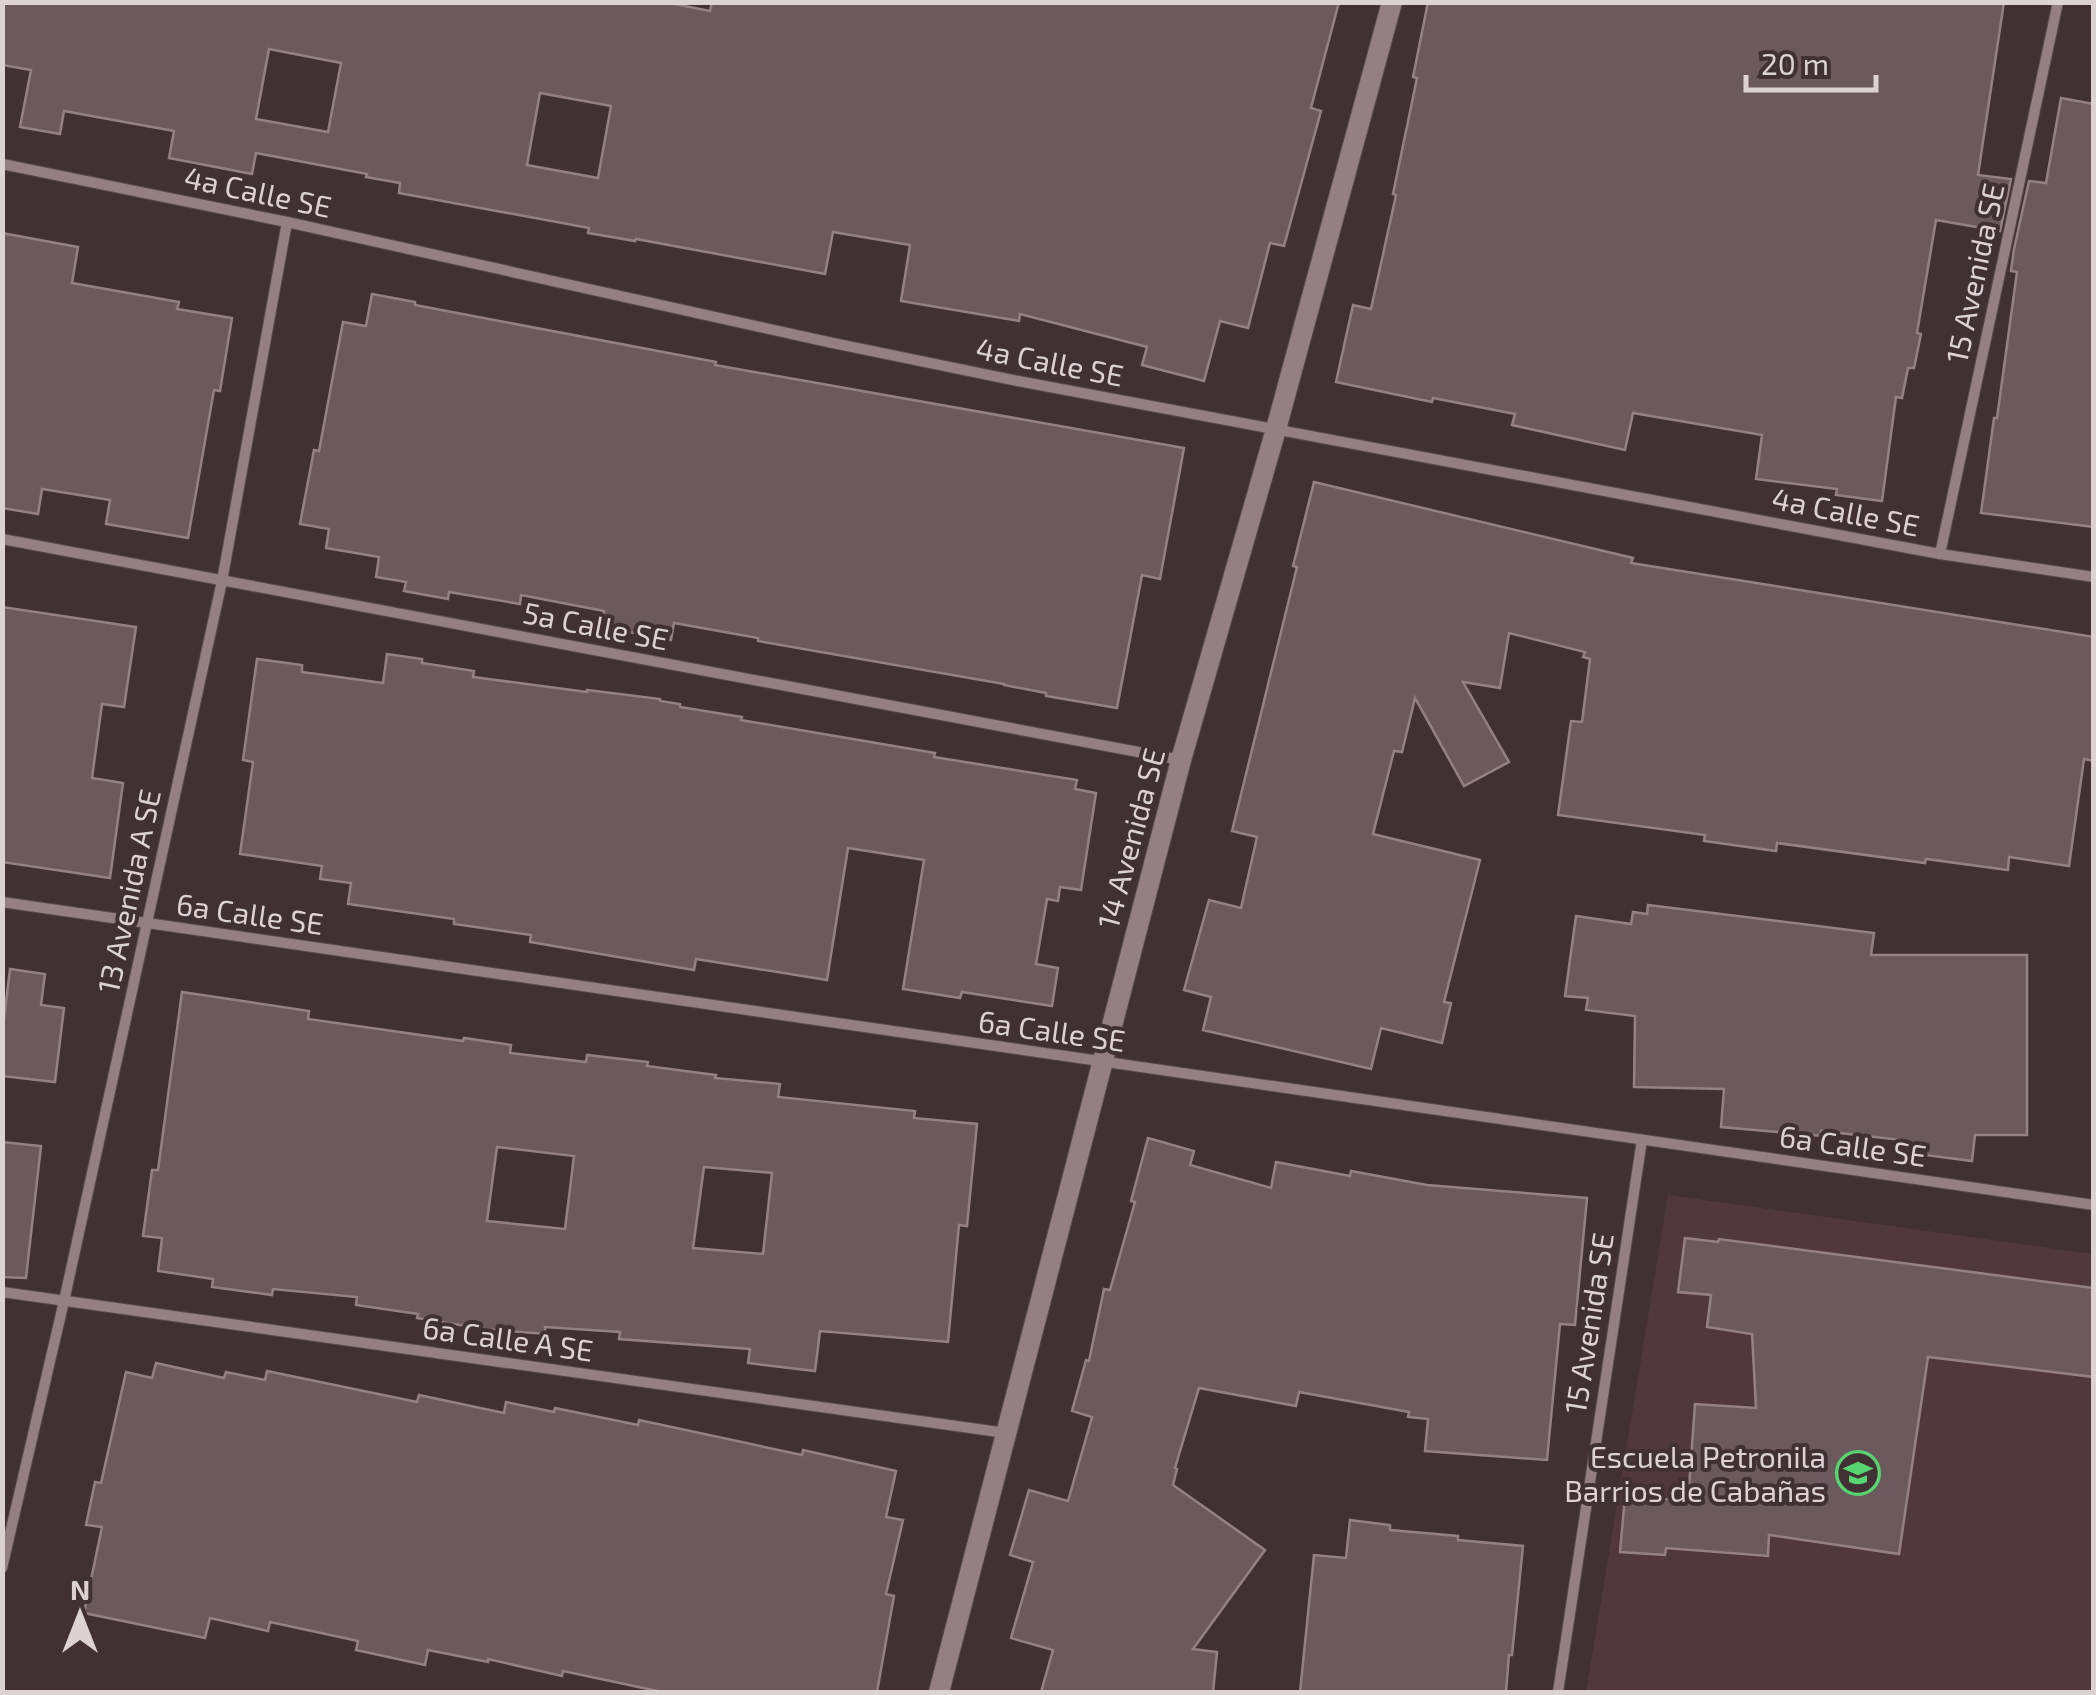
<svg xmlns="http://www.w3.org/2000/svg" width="2096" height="1695" viewBox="0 0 2096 1695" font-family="'Exo 2',sans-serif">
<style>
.built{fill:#50383d}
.building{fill:#6c595d;stroke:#958184;stroke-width:2.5;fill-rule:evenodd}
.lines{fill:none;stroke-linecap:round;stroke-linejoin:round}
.street-casing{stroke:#5a4c4f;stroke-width:12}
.secondary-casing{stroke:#5a4c4f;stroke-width:22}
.street{stroke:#948084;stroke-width:10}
.secondary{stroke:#948084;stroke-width:20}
.labels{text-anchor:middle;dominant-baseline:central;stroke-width:8;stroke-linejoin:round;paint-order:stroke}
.street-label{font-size:30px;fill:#dcd1d3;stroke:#413034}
.poi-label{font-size:30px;fill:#dcd1d3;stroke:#413034;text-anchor:end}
</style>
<rect width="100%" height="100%" fill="#413034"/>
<!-- built -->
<path class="built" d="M1668 1195 2093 1254V1692H1586Z"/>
<!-- building -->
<g class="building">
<path d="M2 2H665L710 11 712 2H1339L1311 108 1321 111 1284 246 1270 243 1248 328 1220 321 1204 381 1142 365 1147 347 1020 314 1019 321 901 301 910 245 833 232 825 274 636 239 635 241 588 233 589 228 399 193 400 183 366 177 367 174 256 153 252 174 169 158 174 131 64 111 60 134 20 127 31 70 2 65ZM269 49 341 63 328 132 256 119ZM540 93 611 106 598 178 527 165Z"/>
<path d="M1428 2H2004L1978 175 2011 179 2000 231 1936 220 1917 333 1921 334 1914 368H1908L1902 398 1896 397 1882 501 1836 495 1837 489 1756 479 1762 435 1633 413 1625 450 1512 425 1515 414 1433 398 1432 402 1336 382 1353 305 1371 309 1396 195 1393 194 1417 78 1413 77Z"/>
<path d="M2061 98 2094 104V527L1981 513 1994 418H1997L2017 272 2011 271 2014 249 2029 181 2046 183Z"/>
<path d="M2 233 78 247 72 283 179 302 177 309 232 318 220 391 214 390 188 538 106 524 110 500 42 489 38 514 2 508Z"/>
<path d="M372 294 415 302V305L716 362 715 365 1184 448 1160 579 1142 575 1117 708 1046 696V693L1004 685V684L758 641V638L674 623 671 640 602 627 604 611 521 595 520 604 449 592 448 599 404 591 406 582 376 577 379 557 326 548 329 529 300 524 314 450 319 451 343 322 366 326Z"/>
<path d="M1314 482 1633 558 1631 563 2094 637V761L2084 759 2069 866 2009 857 2008 870 1926 859 1925 863 1777 843 1776 851 1704 841 1705 835 1558 815 1571 721 1582 722 1590 659 1583 657 1585 652 1509 633 1500 688 1463 682 1509 762 1464 786 1415 698 1402 752 1394 751 1373 834 1480 860 1444 1002 1451 1003 1442 1043 1381 1028 1371 1069 1203 1030 1211 997 1184 990 1209 900 1241 908 1257 837 1232 831 1297 567 1293 566Z"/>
<path d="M2 607 136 627 124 707 102 704 92 778 123 783 110 878 2 862Z"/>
<path d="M387 654 422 659V663L474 671 473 677 587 692V690L660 699V701L680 704V707L742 717 741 720 935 753 934 757 1077 780 1075 789 1096 793 1081 890 1060 887 1058 901 1047 899 1036 964 1058 968 1052 1006 962 992 960 998 903 989 924 860 848 848 827 980 696 959 694 970 530 942 531 935 454 924V919L348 904 351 883 320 879 322 866 240 854 253 762 243 760 257 659 302 665V672L383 683Z"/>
<path d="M1648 905 1874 933 1871 955H2027V1135H1975L1972 1161 1902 1152V1140L1821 1131V1136L1721 1127 1724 1089 1634 1087 1635 1016 1586 1010 1588 998 1565 996 1576 916 1631 924 1633 912 1647 914Z"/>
<path d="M10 969 45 974 41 1005 64 1008 55 1082 2 1076V1035Z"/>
<path d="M182 992 309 1011 308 1019 463 1041 464 1038 511 1045 510 1053 586 1062 587 1055 648 1062 647 1066 716 1075 715 1078 780 1084 778 1097 915 1111 914 1118 977 1124 967 1226 959 1225 948 1342 820 1331 815 1371 748 1363 750 1349 619 1339 620 1332 545 1327V1334L484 1329 417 1318 418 1314 356 1305 357 1297 273 1289 272 1295 212 1287 213 1279 158 1271 162 1238 143 1236 152 1170H158ZM497 1147 574 1156 565 1229 487 1221ZM704 1167 772 1173 763 1254 693 1248Z"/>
<path d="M1148 1138 1194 1151 1190 1165 1271 1188 1276 1162 1350 1176 1351 1171 1427 1185 1587 1198 1575 1325 1560 1324 1547 1460 1425 1451 1428 1419 1408 1417 1409 1412 1299 1392 1296 1406 1199 1388 1175 1468 1177 1469 1173 1485 1265 1550 1193 1649 1217 1652 1213 1692H1041L1053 1650 1011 1638 1033 1562 1010 1555 1029 1490 1068 1501 1092 1417 1072 1411 1086 1360 1089 1361 1104 1289 1110 1290 1135 1202 1131 1201Z"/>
<path d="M2 1142 41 1146 26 1278 2 1277Z"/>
<path d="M1685 1238 1718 1242 1719 1239 2094 1288V1377L1928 1357 1899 1554 1769 1535 1768 1556 1666 1548 1665 1555 1620 1552 1625 1496 1688 1501 1695 1404 1756 1408 1752 1334 1707 1327 1711 1295 1678 1292Z"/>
<path d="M156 1363 224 1378 226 1372 265 1380 267 1371 417 1402 419 1395 504 1413 506 1402 554 1412 555 1408 638 1425 639 1420 802 1455 803 1450 896 1471 886 1517 903 1520 886 1594 894 1596 877 1692H662L563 1671 562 1676 488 1659V1662L428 1650 425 1665 356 1650 358 1641 270 1622 268 1631 210 1618 205 1638 84 1613 102 1527 86 1525 95 1482 101 1483 126 1372 152 1378Z"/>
<path d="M1350 1520 1390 1525V1530L1458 1536V1540L1523 1546 1512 1655H1509L1506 1692H1300L1314 1555 1346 1558Z"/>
</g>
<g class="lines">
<!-- street casing -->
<g class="street-casing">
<g id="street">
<path d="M2 164 287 222 828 342 1018 381 1940 554 2094 577"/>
<path d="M2 539 1181 760"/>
<path d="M1940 554 2058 2"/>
<path d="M2 902 2094 1205"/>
<path d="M2 1292 1006 1433"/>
<path d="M2 1568 64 1301 222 581 287 222"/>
<path d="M1558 1692 1642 1140"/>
</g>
</g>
<!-- secondary casing -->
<g class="secondary-casing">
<path id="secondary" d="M939 1692 1181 760 1276 429 1392 2"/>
</g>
<!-- street -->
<use href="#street" class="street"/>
<!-- secondary -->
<use href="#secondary" class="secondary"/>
</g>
<!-- icons -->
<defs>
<g id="school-ring" transform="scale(2.25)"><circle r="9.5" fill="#413034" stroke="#57d570" stroke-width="1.5"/><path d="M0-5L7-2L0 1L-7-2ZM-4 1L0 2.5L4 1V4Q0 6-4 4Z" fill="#57d570"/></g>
</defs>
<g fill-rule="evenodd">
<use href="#school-ring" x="1858" y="1473"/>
</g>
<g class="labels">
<!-- street labels -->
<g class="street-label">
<text transform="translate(258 191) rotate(12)">4a Calle SE</text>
<text transform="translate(1974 273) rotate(-78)">15 Avenida SE</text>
<text transform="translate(1050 361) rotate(11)">4a Calle SE</text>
<text transform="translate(1846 511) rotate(11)">4a Calle SE</text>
<text transform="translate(596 625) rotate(11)">5a Calle SE</text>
<text transform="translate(1130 838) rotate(-75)">14 Avenida SE</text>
<text transform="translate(128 891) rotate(-78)">13 Avenida A SE</text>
<text transform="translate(250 913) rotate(8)">6a Calle SE</text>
<text transform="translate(1052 1030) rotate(8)">6a Calle SE</text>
<text transform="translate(1853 1145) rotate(8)">6a Calle SE</text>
<text transform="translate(1588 1323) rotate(-81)">15 Avenida SE</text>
<text transform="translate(508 1338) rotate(8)">6a Calle A SE</text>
</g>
<!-- poi labels -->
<g class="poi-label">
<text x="1826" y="1456">Escuela Petronila<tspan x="1826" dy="34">Barrios de Cabañas</tspan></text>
</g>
</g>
<!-- border -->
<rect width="2096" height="1695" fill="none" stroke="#dcd1d3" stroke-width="10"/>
<!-- north arrow -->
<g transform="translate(80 1615)" stroke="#413034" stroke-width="8" paint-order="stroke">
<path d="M0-8L18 38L0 25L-18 38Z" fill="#dcd1d3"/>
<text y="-15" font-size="28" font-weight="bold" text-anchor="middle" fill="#dcd1d3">N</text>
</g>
<!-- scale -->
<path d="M1746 75v15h130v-15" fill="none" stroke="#dcd1d3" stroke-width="5"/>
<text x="1761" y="75" font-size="30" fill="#dcd1d3" stroke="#413034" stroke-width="8" paint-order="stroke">20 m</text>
</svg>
